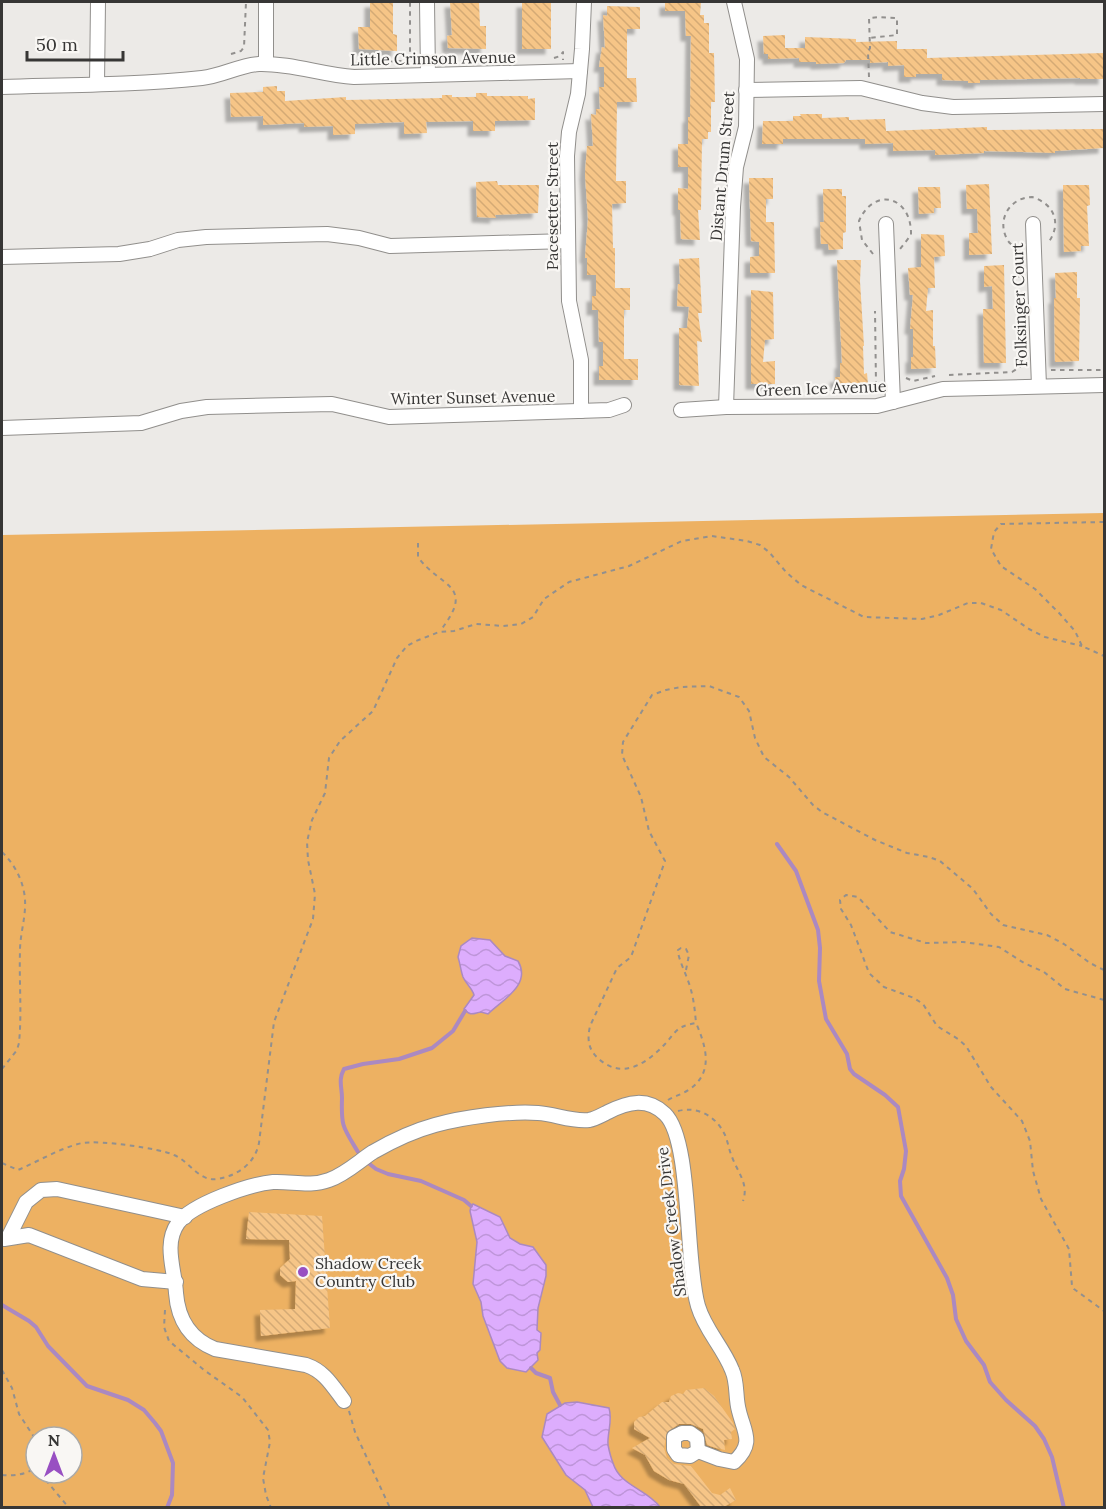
<svg xmlns="http://www.w3.org/2000/svg" width="1106" height="1509" viewBox="0 0 1106 1509" font-family="Lora,serif">
<style>
.green{fill:#edb162;fill-rule:evenodd}
.water{fill:url(#water-waves);stroke:#ab89c1;stroke-width:1.5}
.lines{fill:none;stroke-linecap:round;stroke-linejoin:round}
.stream{stroke:#ab89c1;stroke-width:4}
.building{fill:url(#building-back-hatch);filter:url(#shadow)}
.minor-casing{stroke:#918f8c;stroke-width:16}
.path{stroke:#92908e;stroke-width:2;stroke-dasharray:4.5 4.5;stroke-linecap:butt}
.minor{stroke:#fff;stroke-width:14}
.poi-dot{fill:#984fc2;stroke:#f9f7f4;stroke-width:2}
.labels{text-anchor:middle;dominant-baseline:central;stroke-width:4.5;stroke-linejoin:round;paint-order:stroke}
.street-label{font-size:16px;fill:#373635;stroke:#f9f7f4}
.poi-label{font-size:16px;fill:#373635;stroke:#f9f7f4;text-anchor:start}
</style>
<defs>
<pattern id="water-waves" width="16" height="10" patternUnits="userSpaceOnUse" patternTransform="scale(1.5)"><rect width="16" height="10" fill="#ddadfd"/><path d="M0 5q4-4 8 0t8 0" fill="none" stroke="#be95d9"/></pattern>
<pattern id="building-back-hatch" width="6" height="6" patternUnits="userSpaceOnUse" patternTransform="scale(1.5)"><rect width="6" height="6" fill="#f6c587"/><path d="M-1 5l2 2M0 0l6 6M5-1l2 2" fill="none" stroke="#d4aa75"/></pattern>
<filter id="shadow"><feDropShadow dx="-5.5" dy="5.5" stdDeviation="1.5" flood-color="#0004"/></filter>
</defs>
<rect width="100%" height="100%" fill="#eceae7"/>
<!-- green -->
<path class="green" d="M1104 513V1507H2V535ZM36 1437H72V1473H36Z"/>
<!-- water -->
<g class="water">
<path d="M472 938 490 940 505 956 518 961C532 985 502 1000 488 1014L481 1012C474 1013 471 1017 464 1009L474 995C472 988 466 984 463 977 461 972 460 963 458 957L461 946Z"/>
<path d="M473 1204 500 1217 510 1238 520 1244 533 1247 546 1265V1276L538 1308 537 1330 541 1333 540 1350 537 1353 538 1360 526 1372 507 1368 500 1361 483 1316 481 1302 473 1284 477 1242 470 1211 471 1206Z"/>
<path d="M577 1402 609 1408C613 1421 607 1433 608 1445 609 1450 611 1458 613 1463 620 1486 647 1489 660 1507H593L585 1490 566 1475 542 1437 547 1414 565 1403Z"/>
</g>
<g class="lines">
<!-- stream -->
<g class="stream">
<path d="M777 844 796 871 818 930 820 948 819 981 826 1019 847 1054 850 1069 854 1074 885 1095 898 1107 906 1151 904 1169 900 1181 901 1196 947 1278 953 1295 956 1319 966 1341 984 1365 990 1382 1006 1400 1035 1426 1044 1439 1052 1457 1064 1508"/>
<path d="M358 1152C343 1127 341 1127 342 1098 342 1087 338 1080 344 1069L363 1064 399 1059 432 1048 453 1031 465 1011"/>
<path d="M367 1162 376 1169 388 1174 421 1181 464 1200 471 1206"/>
<path d="M2 1305 29 1321 36 1327 48 1346 87 1386 128 1400 144 1410 155 1423 161 1431 173 1463 172 1495 167 1508"/>
<path d="M531 1368 536 1373 550 1378 553 1392 560 1405"/>
</g>
</g>
<!-- building -->
<g class="building">
<path d="M370 2H393V34L397 35V51L359 49 358 27H370Z"/>
<path d="M450 2H479L480 26H486V49L448 48 447 36 452 35Z"/>
<rect x="522" y="2" width="29" height="47"/>
<path d="M665 2H701L700 15H704V23H709V53H714L715 102H711V132H708V139H702L701 210H698L700 240 681 239 680 210H678V188L688 189V167H678V144H688V117H690L691 36H686L685 11H665Z"/>
<path d="M607 6 640 7V29H627V78H636L637 102H617L616 181H626V203L612 204 613 248H615V288H630V310H624V359H638V380H599V366H603V342H599L598 310H592V296H596V275H587V258H585L588 219 585 174 587 146H593L591 114 596 115V109H600L599 87H604V67H599L602 47 605 48 603 15 607 16Z"/>
<path d="M785 35V48H805V37L856 39V42L897 41V49H927V58L1104 53V79H1080V78L980 80V83H968V81L942 80V74H916V77H904V65L888 66V62L870 63V60H846L844 63 816 64V62H799V58L768 59V54H764L763 36Z"/>
<path d="M277 86V91H285V101L346 97V100L442 98V95H452V97H476V93H487V96H528V99L535 98V120L495 121V131H473V121L426 122 427 133 404 134V122L355 124V134L333 135V126L304 127V123L263 125V116L231 117 230 93 263 92V87Z"/>
<path d="M800 114H822V118L849 117V120L885 119 886 131 987 127V130L1104 129V148L1055 151V153L984 151V153L935 155V150L893 151V143L865 144V139H783V144H762L763 121H793V116H801Z"/>
<path d="M749 178H773V199H766V222H774L775 273H750V257L759 256V242L751 241Z"/>
<path d="M497 181 498 185H539L538 213 495 215 496 218 477 217 476 182Z"/>
<path d="M989 184 992 254 969 255V233H978L977 209H967L966 185Z"/>
<path d="M1063 185H1089L1090 205 1087 206 1089 246H1081V251L1064 252Z"/>
<path d="M918 187H940L941 208H934V213L919 214Z"/>
<path d="M823 189H842V196H846V232L843 233V249L829 250 828 244H821L820 222H824Z"/>
<path d="M921 234 944 235 945 256 934 257 935 288H928L926 311 933 310V346H935L936 368 911 369V357H913V329H910L913 295H910L908 268 921 267Z"/>
<path d="M699 258 702 313H698L702 342 697 341 699 386 679 385V328H687L689 307 677 306 678 284H680L679 259Z"/>
<path d="M837 260H861L860 281 864 346H863L864 374 867 373 868 384H836L835 377H840V363H842Z"/>
<path d="M1004 265 1006 363H984L983 309H993L992 286 984 287V266Z"/>
<path d="M1077 272V298H1080L1079 361 1055 362 1054 298H1056L1055 273Z"/>
<path d="M751 290 773 292 774 339 765 340 763 362 775 361V384H751Z"/>
<path d="M249 1212 322 1216 330 1328 261 1336 260 1310 295 1309 296 1281 288 1282 280 1275V1268L290 1259 289 1240 246 1239Z"/>
<path d="M704 1388 714 1396 733 1423 735 1429 731 1432 732 1439 724 1440 725 1450 716 1448 707 1445 703 1429 691 1424H679L667 1432 664 1448 667 1458 674 1464 691 1466 712 1493 720 1495 730 1488 736 1500 722 1508H702L684 1484 669 1480 654 1471 645 1455 632 1448 650 1438 634 1429V1422L639 1417 645 1416 662 1402H669L671 1396 678 1393 683 1394 686 1390Z"/>
</g>
<g class="lines">
<!-- minor casing -->
<g class="minor-casing">
<g id="minor">
<path d="M427 2 428 75"/>
<path d="M266 64V2"/>
<path d="M97 84 98 2"/>
<path d="M2 87C68 85 135 85 202 78 222 76 240 65 259 64 292 63 322 75 354 77L580 71"/>
<path d="M746 90 861 88 922 103 953 107 1104 104"/>
<path d="M886 224 893 402"/>
<path d="M1033 224 1039 386"/>
<path d="M2 257 119 254 150 249 178 240 206 237 327 234 359 238 390 246 567 241"/>
<path d="M726 407 733 207 736 167 746 127 747 59 734 2"/>
<path d="M681 410 726 407 877 406 943 389 1104 385"/>
<path d="M581 411V360L569 301 567 156 569 132 578 94 582 49 584 2"/>
<path d="M2 428 141 423 181 411 207 407 332 404 389 417 609 410 624 405"/>
<path d="M8 1238 26 1202 41 1190 57 1189 185 1217"/>
<path d="M4 1239 29 1235 142 1279 176 1282"/>
<path d="M344 1401C332 1385 324 1371 306 1365L215 1349C190 1339 178 1320 176 1293 175 1271 163 1244 178 1223 192 1204 250 1184 273 1182 292 1181 310 1187 329 1180 346 1174 359 1161 373 1152 392 1141 413 1131 435 1125 464 1117 508 1111 538 1113 555 1114 572 1122 589 1120 595 1119 602 1115 608 1112 628 1102 647 1097 665 1114 692 1140 685 1262 698 1306 705 1330 723 1347 732 1370 738 1383 735 1397 739 1411 744 1432 755 1443 734 1462L719 1459 698 1451"/>
<path d="M682 1433H690L697 1438 698 1451 690 1456 678 1455 674 1449V1437Z"/>
</g>
</g>
<!-- path -->
<g class="path">
<path d="M231 54 241 51 244 47 246 2"/>
<path d="M554 58 560 56 563 52V60"/>
<path d="M352 63 402 61 407 58 410 53V2"/>
<path d="M869 77 868 52 870 48 869 18 879 17 897 18V35L870 38"/>
<path d="M873 254 862 240 859 221C874 186 912 196 911 235L900 249"/>
<path d="M1051 370H1104"/>
<path d="M949 375 1012 372 1020 367 1018 251C1014 246 1008 243 1006 237 997 217 1012 197 1032 197 1055 204 1062 224 1048 243"/>
<path d="M906 378 913 381 935 376"/>
<path d="M850 392 867 391 876 384 875 311"/>
<path d="M1104 522 1001 524 994 532 991 549 1001 566 1035 589 1060 614 1075 631 1082 646 1104 656"/>
<path d="M418 543V557C440 588 477 584 440 631"/>
<path d="M2 852C13 863 21 876 24 892 28 912 20 931 20 951 19 982 22 1012 19 1043L17 1050 2 1069"/>
<path d="M686 970 689 955 686 949 681 948 678 950C677 957 689 980 691 990 694 1001 695 1012 696 1023"/>
<path d="M1104 1000 1065 989 1044 972 1024 963 999 947 963 942 926 943 890 932 858 897 846 895 840 900 841 909 851 925 869 973 884 987 914 998 923 1004 937 1026 958 1039 966 1046 991 1087 1022 1121 1030 1141 1033 1171 1041 1199 1069 1249 1072 1286 1074 1289 1104 1311"/>
<path d="M668 1100C675 1096 683 1094 690 1089 714 1072 706 1046 696 1023 691 1024 686 1025 682 1027 675 1030 671 1038 665 1044 648 1062 624 1080 600 1060 588 1050 587 1040 590 1026L617 968 631 957 665 861 649 831 641 797 622 755 623 742 652 695 666 690 681 687 709 686 739 697 749 711 755 738 764 757 789 777 813 805 822 812 875 840 907 853 929 857 940 861 973 889 991 914 1003 925 1047 935 1064 944 1090 963 1104 970"/>
<path d="M678 1111C698 1106 716 1116 725 1135 728 1142 729 1150 732 1157 738 1173 749 1184 743 1201"/>
<path d="M2 1163 18 1170C39 1161 60 1148 82 1143 99 1140 159 1148 174 1155 189 1161 199 1182 217 1179 238 1176 255 1163 259 1143L274 1022 313 919 315 894 308 860 307 842 312 820 325 793 329 758 340 741 373 711 397 658 407 646 416 641 439 632 454 631 476 624 503 626 521 624 533 617 544 599 569 582 629 566 682 541 712 536 747 541 760 545 769 552 786 572 801 585 864 617 922 619 939 615 968 603H981L1001 610 1029 629 1045 637 1082 646"/>
<path d="M165 1310 164 1327 169 1341 204 1370 242 1397 268 1430 270 1442 263 1478 266 1495 271 1508"/>
<path d="M2 1370 12 1388 19 1414 36 1440"/>
<path d="M349 1411 355 1432 390 1508"/>
<path d="M40 1473 69 1508"/>
<path d="M2 1475C14 1476 26 1475 36 1467"/>
</g>
<!-- minor -->
<use href="#minor" class="minor"/>
</g>
<!-- markers -->
<circle class="poi-dot" cx="303" cy="1272" r="6"/>
<g class="labels">
<!-- street labels -->
<g class="street-label">
<text transform="translate(433 58) rotate(-1)">Little Crimson Avenue</text>
<text transform="translate(722 166) rotate(-85)">Distant Drum Street</text>
<text transform="translate(552 206) rotate(-90)">Pacesetter Street</text>
<text transform="translate(1019 305) rotate(-92)">Folksinger Court</text>
<text transform="translate(821 388) rotate(-2)">Green Ice Avenue</text>
<text transform="translate(473 397) rotate(-1)">Winter Sunset Avenue</text>
<text transform="translate(671 1222) rotate(-97)">Shadow Creek Drive</text>
</g>
<!-- poi labels -->
<g class="poi-label">
<text x="315" y="1263">Shadow Creek<tspan x="315" dy="18">Country Club</tspan></text>
</g>
</g>
<!-- border -->
<rect width="1106" height="1509" fill="none" stroke="#373635" stroke-width="6"/>
<!-- north arrow -->
<g transform="translate(54 1455)"><circle r="28" fill="#f9f7f4" stroke="#abaaa8" stroke-width="1.5"/>
<path d="M0-4.5L10 22L0 15L-10 22Z" fill="#984fc2"/>
<text y="-9" font-size="16" font-weight="bold" text-anchor="middle" fill="#373635">N</text>
</g>
<!-- scale -->
<path d="M27 51v9h96v-9" fill="none" stroke="#373635" stroke-width="3"/>
<text x="36" y="51" font-size="18" fill="#373635" stroke="#f9f7f4" stroke-width="4.5" paint-order="stroke">50 m</text>
</svg>
